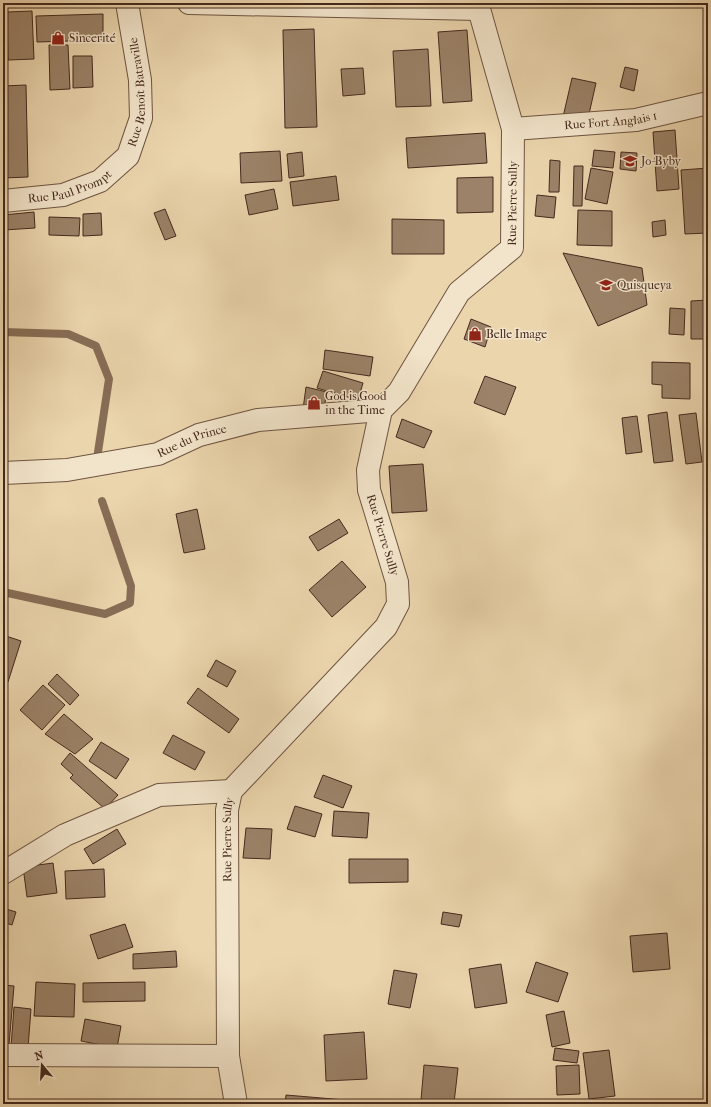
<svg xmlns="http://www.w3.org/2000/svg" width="711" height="1107" viewBox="0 0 711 1107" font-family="'IM FELL French Canon',serif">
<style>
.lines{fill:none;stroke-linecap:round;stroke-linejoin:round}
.stream{stroke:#876d56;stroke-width:8}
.building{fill:#9b8268;stroke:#45291d}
.minor-casing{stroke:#6e5441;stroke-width:24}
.minor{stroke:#f2e4ca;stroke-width:22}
.labels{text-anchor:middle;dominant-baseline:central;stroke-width:3;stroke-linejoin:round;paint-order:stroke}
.poi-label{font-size:12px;fill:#45291d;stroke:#f2e4ca;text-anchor:start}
.street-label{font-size:12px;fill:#45291d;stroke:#f2e4ca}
</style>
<rect width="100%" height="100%" fill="#ebd5ad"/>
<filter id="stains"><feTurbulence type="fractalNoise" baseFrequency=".005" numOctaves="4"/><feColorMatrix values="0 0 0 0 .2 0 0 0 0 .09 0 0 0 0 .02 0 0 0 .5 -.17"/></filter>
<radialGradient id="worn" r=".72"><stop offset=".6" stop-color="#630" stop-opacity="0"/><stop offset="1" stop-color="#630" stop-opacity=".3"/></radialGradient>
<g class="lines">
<!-- stream -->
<g class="stream">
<path d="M3 332 68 334 96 346 109 379 98 452"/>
<path d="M3 592 105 614 130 603 131 586 102 501"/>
</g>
</g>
<!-- building -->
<g class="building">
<path d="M32 11 34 59 8 60 7 12Z"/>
<path d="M103 14V40L37 42 36 16Z"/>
<path d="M3 23 5 81H3Z"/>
<path d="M314 29 317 127 285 128 283 30Z"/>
<path d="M467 30 472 101 443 103 438 32Z"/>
<path d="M49 45H68L70 89 50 90Z"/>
<path d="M428 49 431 106 396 107 393 51Z"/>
<path d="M73 56H92L93 87 73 88Z"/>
<path d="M625 67 638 70 634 91 620 87Z"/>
<path d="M363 68 365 94 343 96 341 69Z"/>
<path d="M572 78 596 83 587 123 563 117Z"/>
<path d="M26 85 28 177 3 178V86Z"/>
<path d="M675 130 679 189 657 191 653 132Z"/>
<path d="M485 133 487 163 408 168 406 138Z"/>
<path d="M594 150 615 152 613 168 592 166Z"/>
<path d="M280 151 282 181 241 183 240 153Z"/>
<path d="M302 152 304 176 289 178 287 154Z"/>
<path d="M621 152 637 153 636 171 620 169Z"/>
<path d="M550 160 560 161 559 192H549Z"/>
<path d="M574 166H583L582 206H573Z"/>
<path d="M591 168 613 172 607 204 585 199Z"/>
<path d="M708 168V233L685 234 681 170Z"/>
<path d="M336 176 339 200 293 206 290 182Z"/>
<path d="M493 177V212L457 213V178Z"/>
<path d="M274 189 278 209 249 215 245 195Z"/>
<path d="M537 195 556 197 554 218 535 216Z"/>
<path d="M165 209 176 236 165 240 154 213Z"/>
<path d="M578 210 612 211V246L577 245Z"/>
<path d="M34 212 35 228 4 230 3 215Z"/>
<path d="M101 213 102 235 83 236V214Z"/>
<path d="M49 217 80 218 79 236 49 235Z"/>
<path d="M392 219 444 220V254H392Z"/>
<path d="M665 220 666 235 653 237 652 222Z"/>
<path d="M563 253 642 268 647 305 598 326Z"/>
<path d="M708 300V339H691V301Z"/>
<path d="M670 308 685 309 684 335 669 334Z"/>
<path d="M471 319 491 327 485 347 464 339Z"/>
<path d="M325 350 373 357 370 376 323 369Z"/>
<path d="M652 362 690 363V399L662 398V385L652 384Z"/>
<path d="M323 371 363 383 358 400 317 388Z"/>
<path d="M485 376 516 387 505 415 474 403Z"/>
<path d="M306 387 327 392 323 413 303 409Z"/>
<path d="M667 412 673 461 654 463 648 415Z"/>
<path d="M696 413 702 462 686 464 679 415Z"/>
<path d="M637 416 642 452 626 454 622 418Z"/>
<path d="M402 419 432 431 424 448 396 437Z"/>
<path d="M423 464 427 511 392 513 389 466Z"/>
<path d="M197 509 205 549 184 553 176 514Z"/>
<path d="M339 519 348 533 318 551 309 537Z"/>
<path d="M342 561 366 587 332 617 309 590Z"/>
<path d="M3 635 21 641 8 682 3 680Z"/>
<path d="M216 660 236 671 227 687 207 676Z"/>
<path d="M57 674 79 695 70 705 48 684Z"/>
<path d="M43 685 65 705 42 730 20 710Z"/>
<path d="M198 688 239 719 229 733 187 703Z"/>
<path d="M64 714 93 739 75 754 45 734Z"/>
<path d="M173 735 205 752 195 770 163 753Z"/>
<path d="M101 742 129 759 116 779 89 761Z"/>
<path d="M70 753 118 795 105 809 70 778 73 775 61 764Z"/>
<path d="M323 775 352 786 343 808 314 797Z"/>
<path d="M295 806 322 814 315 837 287 829Z"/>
<path d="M334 811 369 813 367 838 332 836Z"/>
<path d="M246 828 272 829 270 859 243 858Z"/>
<path d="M117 829 126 844 93 864 84 849Z"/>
<path d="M349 859H408V882L349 883Z"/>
<path d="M53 863 57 893 27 897 23 867Z"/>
<path d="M104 869 105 897 66 899 65 871Z"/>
<path d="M3 908 16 912 12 925 3 922Z"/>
<path d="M443 912 462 915 459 927 441 924Z"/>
<path d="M125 924 133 947 98 959 90 935Z"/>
<path d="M667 933 670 969 633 972 630 936Z"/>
<path d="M176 951 177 967 133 969V954Z"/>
<path d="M536 962 568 973 558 1002 526 992Z"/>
<path d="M501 964 507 1003 475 1008 469 969Z"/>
<path d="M394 970 417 974 410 1008 388 1004Z"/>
<path d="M36 982 75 984 74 1017 34 1016Z"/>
<path d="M145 982V1001L83 1002V983Z"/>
<path d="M3 985 14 986 9 1045H3Z"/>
<path d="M14 1007 31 1009 28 1048 11 1047Z"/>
<path d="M564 1011 570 1043 552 1047 546 1015Z"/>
<path d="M85 1019 121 1026 117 1048 81 1041Z"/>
<path d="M364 1032 367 1079 326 1081 324 1035Z"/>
<path d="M555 1048 579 1051 577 1063 553 1060Z"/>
<path d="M609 1050 615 1096 589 1099 583 1053Z"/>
<path d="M424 1065 458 1068 454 1103 421 1100Z"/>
<path d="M579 1065 580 1094 557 1095 556 1066Z"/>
<path d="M286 1095 345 1100 344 1104H285Z"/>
</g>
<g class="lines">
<!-- minor casing -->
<g class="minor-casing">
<g id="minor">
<path d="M189 3 479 9"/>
<path id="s1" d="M513 129 636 120 708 103"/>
<path id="s2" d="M3 201 63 195 100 181 128 156 141 118 140 80 127 3"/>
<path id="s3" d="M3 473 67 470 158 454 199 435 258 420 381 410"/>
<path d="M3 873 65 835 159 795 231 791"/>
<path d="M3 1055 228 1056"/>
<path id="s4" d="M236 1104 228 1056 227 810 231 791 386 627 398 604 397 582 369 490 368 470 381 410 399 392 459 292 512 248 513 129 479 9V3"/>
</g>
</g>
<!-- minor -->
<use href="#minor" class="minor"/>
</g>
<!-- icons -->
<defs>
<g id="shop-bare" transform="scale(1.08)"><path d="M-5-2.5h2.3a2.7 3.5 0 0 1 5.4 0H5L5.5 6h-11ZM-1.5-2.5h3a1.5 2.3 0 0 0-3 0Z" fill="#8f2418" stroke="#f2e4ca" stroke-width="2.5" paint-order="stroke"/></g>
<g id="school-bare" transform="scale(1.08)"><path d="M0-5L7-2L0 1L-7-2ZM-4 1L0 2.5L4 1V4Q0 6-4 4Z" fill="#8f2418" stroke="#f2e4ca" stroke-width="2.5" paint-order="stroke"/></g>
</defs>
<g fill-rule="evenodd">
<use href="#shop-bare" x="58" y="38"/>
<use href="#school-bare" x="630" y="161"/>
<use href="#school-bare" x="606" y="285"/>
<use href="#shop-bare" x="475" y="334"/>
<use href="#shop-bare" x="314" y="403"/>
</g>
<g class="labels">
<!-- poi labels -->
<g class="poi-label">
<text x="69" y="38">Sincerité</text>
<text x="641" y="161">Jo-Byby</text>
<text x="617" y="285">Quisqueya</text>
<text x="486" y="334">Belle Image</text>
<text x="325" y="396">God is Good<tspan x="325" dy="14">in the Time</tspan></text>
</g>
<!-- street labels -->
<g class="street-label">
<text stroke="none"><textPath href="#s2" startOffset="203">Rue Benoît Batraville</textPath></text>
<text stroke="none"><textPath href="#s1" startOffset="98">Rue Fort Anglais 1</textPath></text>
<text stroke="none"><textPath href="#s2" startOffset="69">Rue Paul Prompt</textPath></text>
<text stroke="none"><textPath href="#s4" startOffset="1021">Rue Pierre Sully</textPath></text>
<text stroke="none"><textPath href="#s3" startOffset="193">Rue du Prince</textPath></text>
<text transform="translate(383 535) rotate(73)">Rue Pierre Sully</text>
<text stroke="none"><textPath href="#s4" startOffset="265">Rue Pierre Sully</textPath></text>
</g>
</g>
<!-- margin -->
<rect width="711" height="1107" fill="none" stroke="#ebd5ad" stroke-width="16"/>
<rect x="4" y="4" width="703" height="1099" fill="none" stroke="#45291d" stroke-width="2"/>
<rect x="8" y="8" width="695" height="1091" fill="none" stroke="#45291d"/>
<!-- north arrow -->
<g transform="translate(42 1065) rotate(342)" stroke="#f2e4ca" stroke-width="3" paint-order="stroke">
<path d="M0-3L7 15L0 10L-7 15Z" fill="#45291d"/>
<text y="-6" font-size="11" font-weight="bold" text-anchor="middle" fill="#45291d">N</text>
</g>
<rect width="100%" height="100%" filter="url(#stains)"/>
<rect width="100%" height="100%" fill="url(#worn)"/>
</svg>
